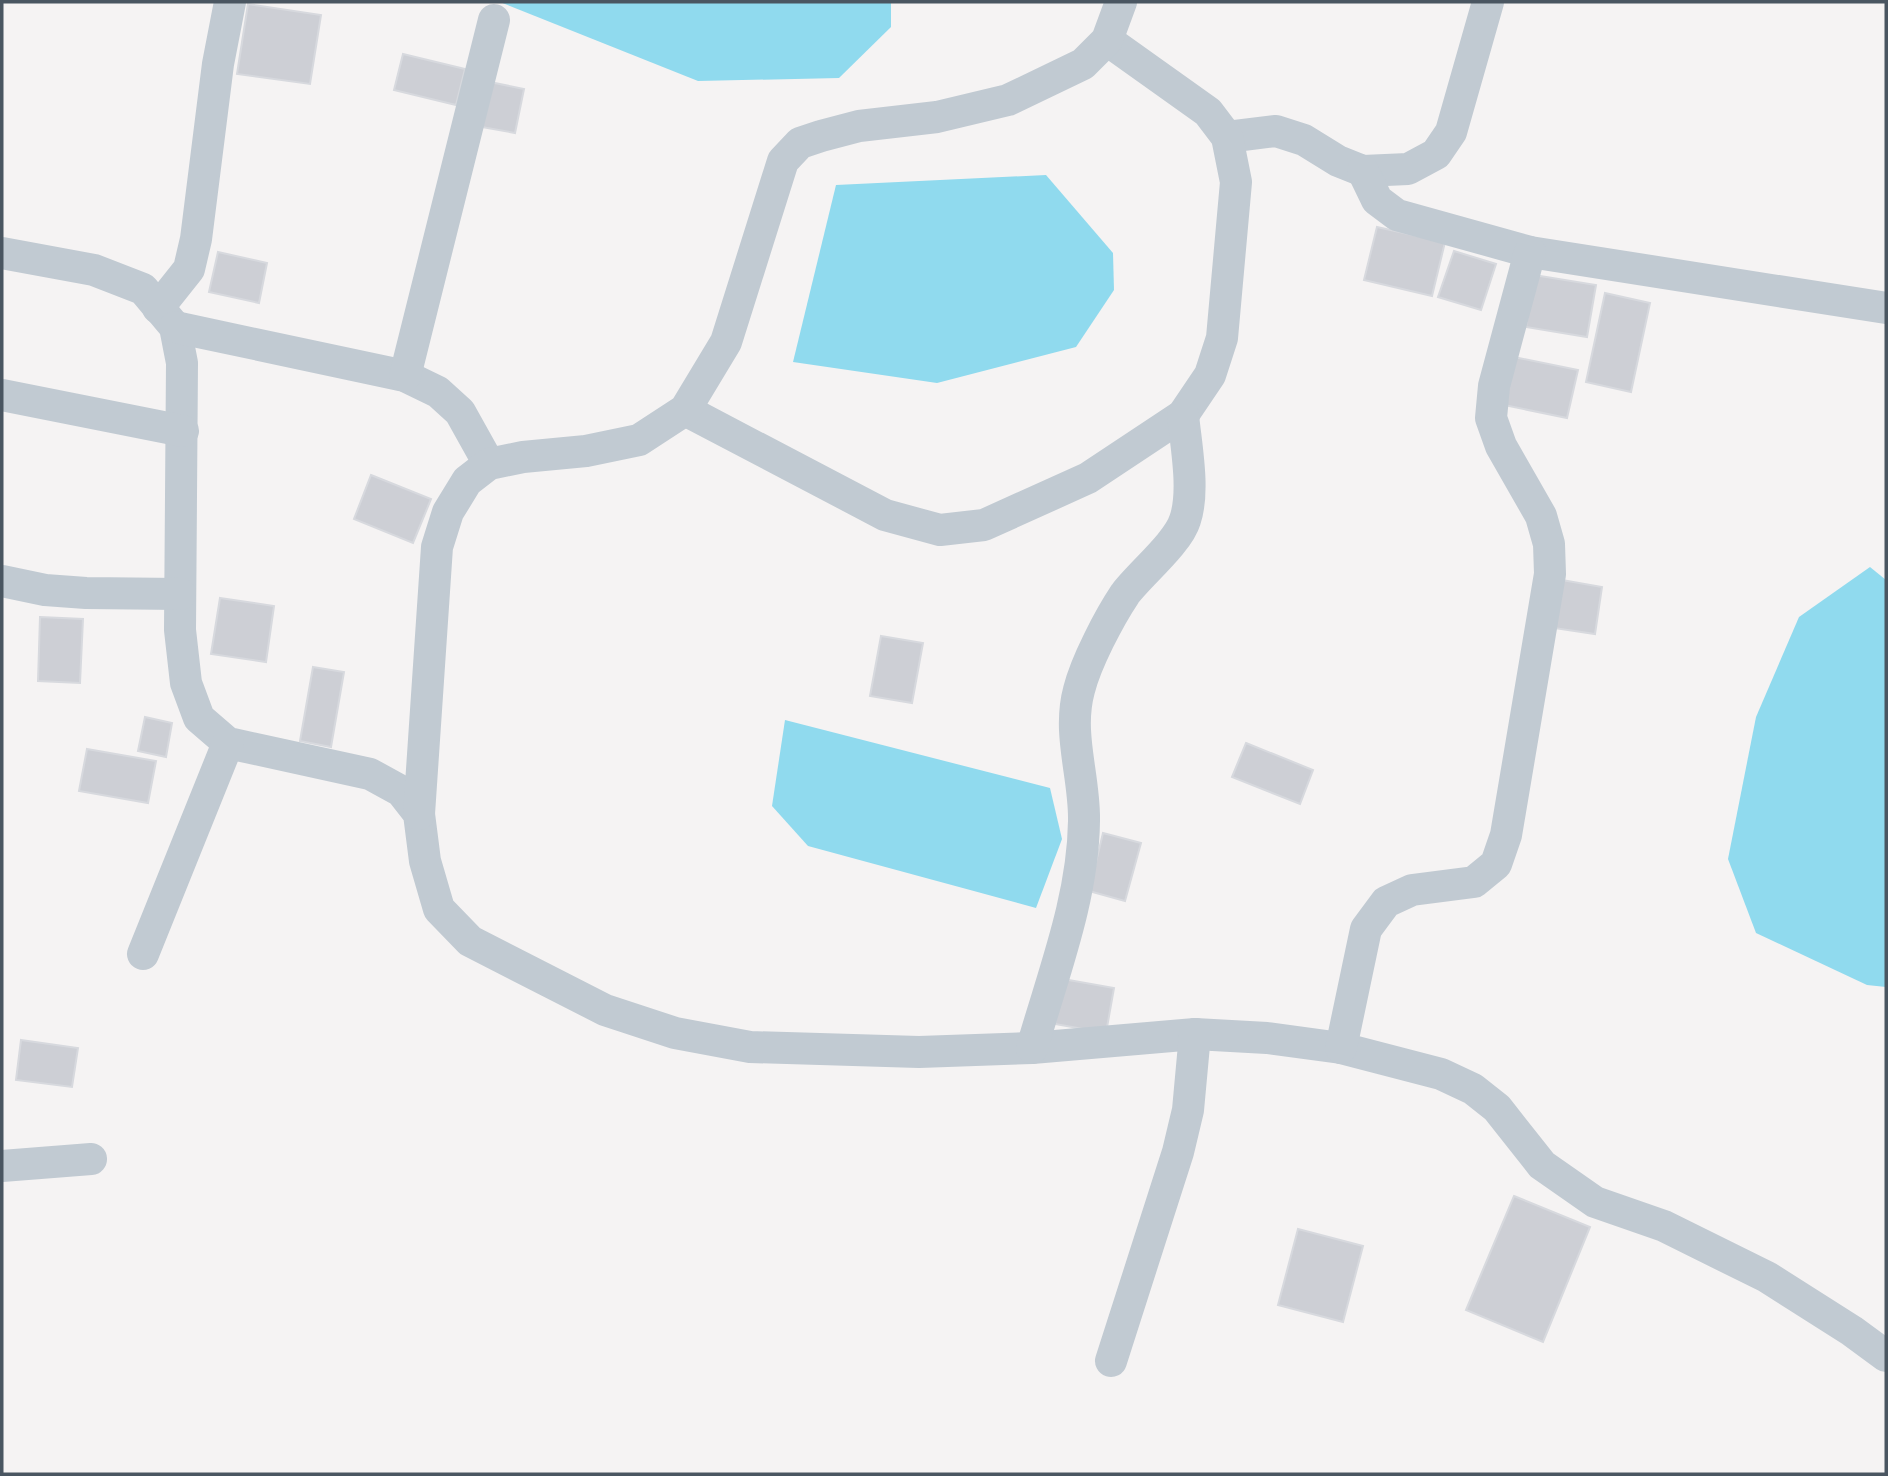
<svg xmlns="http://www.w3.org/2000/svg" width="1888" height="1476" viewBox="0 0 1888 1476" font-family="Barlow,sans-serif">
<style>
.water{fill:#90daee}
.building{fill:#cdcfd5;stroke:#d7d9de;stroke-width:2}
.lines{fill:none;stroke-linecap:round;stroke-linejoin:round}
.minor{stroke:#c1cad2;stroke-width:32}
</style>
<rect width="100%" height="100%" fill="#f5f3f3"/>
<!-- water -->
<g class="water">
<path d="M500 2H891V27L839 78 698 81Z"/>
<path d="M1046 175 1113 253 1114 290 1076 347 937 383 793 362 836 185Z"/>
<path d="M1870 567 1886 580V987L1867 985 1756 933 1728 859 1756 717 1799 617Z"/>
<path d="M785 720 1050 788 1062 839 1036 908 808 846 772 806Z"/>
</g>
<!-- building -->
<g class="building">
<path d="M248 4 321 15 310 84 237 74Z"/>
<path d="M403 54 465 69 456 105 394 90Z"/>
<path d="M485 81 524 89 515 133 476 126Z"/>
<path d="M1377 227 1445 242 1432 296 1364 280Z"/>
<path d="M1454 251 1496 264 1481 310 1438 297Z"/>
<path d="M218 252 267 263 259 303 209 292Z"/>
<path d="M1534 275 1596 285 1587 337 1526 327Z"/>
<path d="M1605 293 1650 303 1631 392 1586 382Z"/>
<path d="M1514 357 1578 370 1567 418 1504 405Z"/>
<path d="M371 475 431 499 413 543 354 519Z"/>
<path d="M1562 580 1602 587 1595 634 1554 628Z"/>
<path d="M220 598 274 606 266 662 211 654Z"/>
<path d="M40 617 83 619 80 683 38 681Z"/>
<path d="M881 636 923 643 912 703 870 696Z"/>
<path d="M313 667 344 672 331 747 300 741Z"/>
<path d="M145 717 172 723 166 757 138 751Z"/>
<path d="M1246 743 1313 770 1300 804 1232 777Z"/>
<path d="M87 749 156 761 148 803 79 791Z"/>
<path d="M1103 833 1141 843 1125 901 1089 891Z"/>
<path d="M1063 979 1114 988 1106 1033 1055 1024Z"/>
<path d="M21 1040 78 1048 72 1087 16 1080Z"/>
<path d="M1514 1196 1590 1227 1543 1342 1466 1310Z"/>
<path d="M1298 1229 1363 1246 1343 1322 1278 1305Z"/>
</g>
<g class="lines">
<!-- minor -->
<g class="minor">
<path d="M1227 137 1276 131 1304 140 1338 161 1363 171 1408 169 1436 154 1451 132 1488 2"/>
<path d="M1363 171 1377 200 1397 215 1530 252 1886 308"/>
<path d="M2 253 94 270 143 289 175 327 182 363 180 630 186 683 199 718 228 743 370 774 401 791 419 814 425 861 439 909 470 941 605 1010 675 1033 750 1047 919 1052 1032 1048 1195 1034 1267 1038 1341 1048 1441 1074 1473 1089 1497 1108 1542 1165 1595 1202 1664 1226 1767 1277 1852 1331 1886 1356"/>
<path d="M158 308 189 269 196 239 218 64 230 2"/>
<path d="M175 327 405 376 438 392 460 412 489 464"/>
<path d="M405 376 494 20"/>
<path d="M2 395 183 431"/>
<path d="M685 410 885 515 940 530 984 525 1088 478 1183 415 1210 375 1222 338 1236 182 1227 137 1208 112 1107 40"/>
<path d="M2 581 45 590 86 593 180 594"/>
<path d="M419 814 437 547 448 512 467 481 489 464 523 457 586 451 639 440 685 410 726 342 783 161 800 143 821 136 859 126 937 117 1008 100 1083 64 1107 40 1121 2"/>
<path d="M143 954 228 743"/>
<path d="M1032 1048C1053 974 1083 899 1084 821 1085 777 1067 734 1079 690 1086 662 1109 618 1125 594 1140 574 1178 543 1185 520 1195 491 1186 446 1183 415"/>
<path d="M1341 1048 1366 929 1386 902 1412 890 1474 882 1496 864 1506 835 1550 574 1549 544 1541 516 1501 446 1491 418 1494 386 1530 252"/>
<path d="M2 1166 91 1159"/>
<path d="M1111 1361 1178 1152 1188 1110 1195 1034"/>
</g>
</g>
<!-- border -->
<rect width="1888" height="1476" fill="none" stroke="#4a5661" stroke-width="7"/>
</svg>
